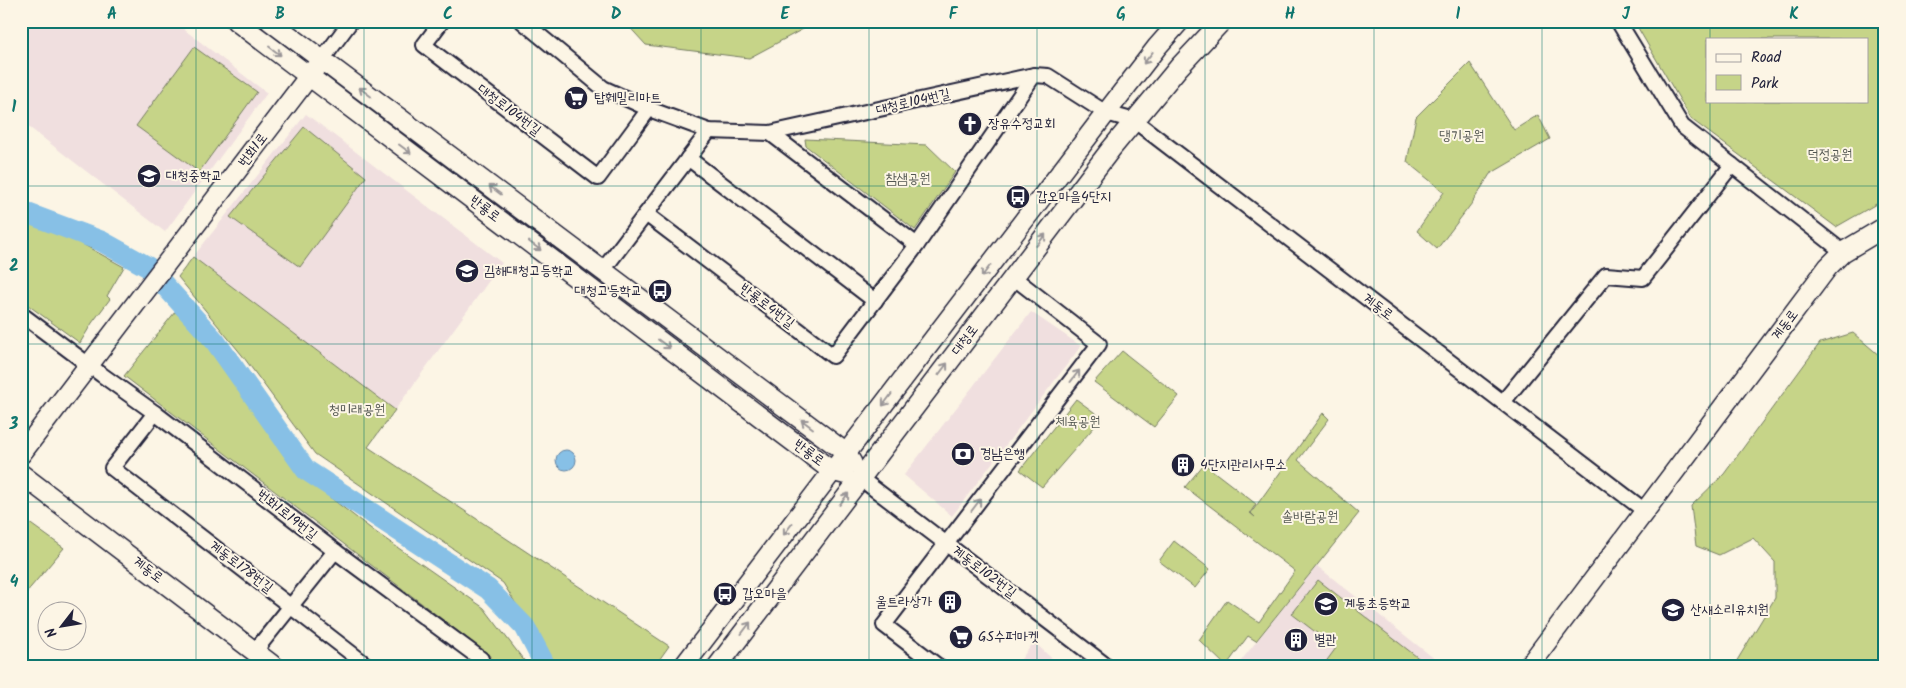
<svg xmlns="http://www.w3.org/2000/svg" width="1906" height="688" viewBox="0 0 1906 688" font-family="Kalam,'Poor Story',sans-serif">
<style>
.built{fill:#f0dfdf}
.green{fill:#c6d488;stroke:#747b62;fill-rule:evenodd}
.water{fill:#87c0e6;stroke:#5f81a2}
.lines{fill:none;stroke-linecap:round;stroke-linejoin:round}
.river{stroke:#87c0e6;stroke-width:21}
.street-casing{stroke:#22223b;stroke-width:18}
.secondary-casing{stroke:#22223b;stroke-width:22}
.street{stroke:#fcf5e5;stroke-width:14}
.secondary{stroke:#fcf5e5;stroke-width:19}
.oneway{stroke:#9a9698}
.grid{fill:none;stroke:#0f766e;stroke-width:1;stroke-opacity:0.55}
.labels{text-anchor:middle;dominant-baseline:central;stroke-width:4;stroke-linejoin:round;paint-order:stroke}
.poi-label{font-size:14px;fill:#22223b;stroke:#fcf5e5;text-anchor:start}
.street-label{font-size:14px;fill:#22223b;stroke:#fcf5e5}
.park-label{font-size:14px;fill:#535752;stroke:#fcf5e5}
.neatline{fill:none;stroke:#0f766e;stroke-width:2}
.grid-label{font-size:16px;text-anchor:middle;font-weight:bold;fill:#0f766e}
</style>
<rect width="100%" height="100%" fill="#fcf5e5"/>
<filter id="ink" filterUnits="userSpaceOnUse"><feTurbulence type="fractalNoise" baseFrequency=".02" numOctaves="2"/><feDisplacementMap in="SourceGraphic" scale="10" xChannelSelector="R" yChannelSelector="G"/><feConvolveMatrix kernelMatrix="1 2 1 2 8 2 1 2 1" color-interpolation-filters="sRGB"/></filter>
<g filter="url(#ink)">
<!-- built -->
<g class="built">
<path d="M21 21H173L267 93 165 232 21 121Z"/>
<path d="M306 114 502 263 395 410 193 257Z"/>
<path d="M1031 312 1081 346 952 516 904 475Z"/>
<path d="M1317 566 1445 667H1236Z"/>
<path d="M1034 642 1061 667H1015Z"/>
</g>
<!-- green -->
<g class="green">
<path d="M624 21H818L749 58 646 45Z"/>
<path d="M1634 21H1885V199L1836 227 1691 119ZM1707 39H1867V101H1707Z"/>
<path d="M194 47 257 92 199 172 136 126Z"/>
<path d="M1470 63 1514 130 1538 115 1550 139 1490 174 1472 203 1437 249 1417 231 1444 192 1407 162 1416 117Z"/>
<path d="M304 127 366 177 300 267 230 217Z"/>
<path d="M805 139 927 145 955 172 915 230 806 146Z"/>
<path d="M21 217 66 235 124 267 107 296 110 299 92 323 80 343 21 300Z"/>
<path d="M193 257 395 410 368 447 669 646 654 667H555L503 583 315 454 242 355 178 277Z"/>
<path d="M175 312 211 348 298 473 374 531 484 608 529 667H496L489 655 124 376Z"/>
<path d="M1853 333 1880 356 1885 364V667H1733L1775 598V562L1753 538 1719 555 1696 546 1691 506 1724 474 1820 343Z"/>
<path d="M1122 351 1179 396 1154 427 1094 382Z"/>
<path d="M1076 399 1102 418 1042 487 1020 470Z"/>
<path d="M1323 413 1329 419 1298 460 1359 513 1256 641 1248 636 1226 666 1199 640 1227 600 1259 622 1295 571 1185 487 1204 464 1256 504 1250 513 1255 517 1251 513Z"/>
<path d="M21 517 64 548 25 594 21 592Z"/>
<path d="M1174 541 1210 569 1195 588 1159 561Z"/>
<path d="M1318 580 1430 667H1322L1336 648 1292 614Z"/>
</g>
<!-- water -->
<circle class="water" cx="566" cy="460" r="10"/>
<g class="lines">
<!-- river -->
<path class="river" d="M21 211 101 241 148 267 215 341 306 470 488 589 525 627 546 667"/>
<!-- street casing -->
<g class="street-casing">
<g id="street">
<path d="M442 21 424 45 598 178 649 109"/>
<path d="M522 21 603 88 649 109 709 131 770 133 1034 75 1048 76 1106 113 1135 121 1645 511"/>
<path d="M1618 21 1682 126 1843 252"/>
<path d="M322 60 351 21"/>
<path d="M770 133 917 245"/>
<path d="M688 158 875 301"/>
<path d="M646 214 833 356 917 245 1034 75"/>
<path d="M603 270 709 131"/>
<path d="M21 314 102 375 155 413 335 551 481 659 483 667"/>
<path d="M1503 402 1606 275 1643 278 1732 165"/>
<path d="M155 413 112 468 369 667"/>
<path d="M860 478 1108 667"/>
<path d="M255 651 335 551"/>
<path d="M939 667 884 625 1099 344 1013 277"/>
</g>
</g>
<!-- secondary casing -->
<g class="secondary-casing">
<g id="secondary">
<path d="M236 21 832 471 844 474"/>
<path d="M270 21 846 453 852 463"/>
<path d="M21 454 316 67"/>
<path d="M21 474 275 667"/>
<path d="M683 667 1106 113 1157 47 1180 21"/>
<path d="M717 667 1111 149 1179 67 1222 21"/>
<path d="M1528 667 1828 267 1843 252 1885 227"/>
</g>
</g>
<!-- street -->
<use href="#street" class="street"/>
<!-- secondary -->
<use href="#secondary" class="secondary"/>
</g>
<!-- one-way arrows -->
<defs><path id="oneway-shaft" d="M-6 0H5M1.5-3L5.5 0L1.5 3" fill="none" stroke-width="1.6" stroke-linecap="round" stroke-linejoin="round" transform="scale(1.25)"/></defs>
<g class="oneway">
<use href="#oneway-shaft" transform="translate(275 51) rotate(37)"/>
<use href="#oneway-shaft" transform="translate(1148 58) rotate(128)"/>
<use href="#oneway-shaft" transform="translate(365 92) rotate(-143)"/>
<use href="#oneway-shaft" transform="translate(405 149) rotate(37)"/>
<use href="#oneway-shaft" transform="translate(495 190) rotate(-143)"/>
<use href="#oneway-shaft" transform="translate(1041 240) rotate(-52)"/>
<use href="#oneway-shaft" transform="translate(535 246) rotate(37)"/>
<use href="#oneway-shaft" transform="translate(986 271) rotate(127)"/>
<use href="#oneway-shaft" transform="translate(664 344) rotate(37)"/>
<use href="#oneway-shaft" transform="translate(943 369) rotate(-53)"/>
<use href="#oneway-shaft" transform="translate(1075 376) rotate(-53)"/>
<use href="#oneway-shaft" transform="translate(887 400) rotate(127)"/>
<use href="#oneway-shaft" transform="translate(807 424) rotate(-143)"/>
<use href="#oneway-shaft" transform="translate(844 499) rotate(-53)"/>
<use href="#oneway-shaft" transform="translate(976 505) rotate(-53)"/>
<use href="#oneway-shaft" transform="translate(788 529) rotate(127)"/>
<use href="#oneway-shaft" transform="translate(746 628) rotate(-53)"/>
</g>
</g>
<!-- grid -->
<path class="grid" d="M196 21V667M364 21V667M532 21V667M701 21V667M869 21V667M1037 21V667M1205 21V667M1374 21V667M1542 21V667M1710 21V39M1710 101V667M21 186H1885M21 344H1885M21 502H1885"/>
<!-- icons -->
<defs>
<g id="supermarket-disc" transform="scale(1.25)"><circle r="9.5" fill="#22223b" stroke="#fcf5e5"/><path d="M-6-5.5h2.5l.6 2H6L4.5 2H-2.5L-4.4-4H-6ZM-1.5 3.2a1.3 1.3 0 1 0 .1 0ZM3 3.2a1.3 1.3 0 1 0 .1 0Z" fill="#fff"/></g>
<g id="church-disc" transform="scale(1.25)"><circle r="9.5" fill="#22223b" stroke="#fcf5e5"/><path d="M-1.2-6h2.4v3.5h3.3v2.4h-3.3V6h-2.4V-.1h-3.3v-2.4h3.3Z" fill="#fff"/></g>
<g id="school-disc" transform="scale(1.25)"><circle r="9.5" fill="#22223b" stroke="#fcf5e5"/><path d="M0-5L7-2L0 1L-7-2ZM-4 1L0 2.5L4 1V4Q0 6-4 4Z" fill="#fff"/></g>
<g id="bus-disc" transform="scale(1.25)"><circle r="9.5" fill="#22223b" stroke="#fcf5e5"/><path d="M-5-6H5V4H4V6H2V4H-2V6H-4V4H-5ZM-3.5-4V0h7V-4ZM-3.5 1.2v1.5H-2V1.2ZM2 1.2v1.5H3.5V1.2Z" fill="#fff"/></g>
<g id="bank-disc" transform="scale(1.25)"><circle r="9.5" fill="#22223b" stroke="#fcf5e5"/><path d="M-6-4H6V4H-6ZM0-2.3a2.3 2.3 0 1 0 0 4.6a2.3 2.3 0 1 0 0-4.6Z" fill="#fff"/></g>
<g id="building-disc" transform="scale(1.25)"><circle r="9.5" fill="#22223b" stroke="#fcf5e5"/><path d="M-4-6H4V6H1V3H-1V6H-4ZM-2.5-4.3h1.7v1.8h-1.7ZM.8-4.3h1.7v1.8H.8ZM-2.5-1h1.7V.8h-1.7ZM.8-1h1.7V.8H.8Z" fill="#fff"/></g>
</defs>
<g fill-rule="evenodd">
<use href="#supermarket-disc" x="576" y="98"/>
<use href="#church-disc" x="970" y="124"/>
<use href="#school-disc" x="149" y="176"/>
<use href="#bus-disc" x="1018" y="197"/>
<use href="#school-disc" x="467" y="271"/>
<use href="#bus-disc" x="660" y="291"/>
<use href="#bank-disc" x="963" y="454"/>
<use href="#building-disc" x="1183" y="465"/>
<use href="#bus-disc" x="725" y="594"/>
<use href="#building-disc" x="950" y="602"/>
<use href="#school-disc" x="1326" y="604"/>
<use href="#school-disc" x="1673" y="610"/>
<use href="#supermarket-disc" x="961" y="637"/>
<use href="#building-disc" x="1296" y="640"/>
</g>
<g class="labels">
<!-- poi labels -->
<g class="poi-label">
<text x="594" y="98">탑훼밀리마트</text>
<text x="988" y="124">장유수정교회</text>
<text x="166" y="176">대청중학교</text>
<text x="1036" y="197">갑오마을4단지</text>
<text x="484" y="271">김해대청고등학교</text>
<text x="642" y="291" text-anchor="end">대청고등학교</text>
<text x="980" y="454">경남은행</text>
<text x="1200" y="465">4단지관리사무소</text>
<text x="742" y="594">갑오마을</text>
<text x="932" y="602" text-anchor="end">울트라상가</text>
<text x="1344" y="604">계동초등학교</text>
<text x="1690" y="610">산새소리유치원</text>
<text x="978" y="637">GS수퍼마켓</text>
<text x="1314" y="640">별관</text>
</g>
<!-- street labels -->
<g class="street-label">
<text transform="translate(913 102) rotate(-13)">대청로104번길</text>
<text transform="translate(509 110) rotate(37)">대청로104번길</text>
<text transform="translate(253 150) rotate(-53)">번화1로</text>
<text transform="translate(485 209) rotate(37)">반룡로</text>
<text transform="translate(767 306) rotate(37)">반룡로4번길</text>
<text transform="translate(1378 307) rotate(37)">계동로</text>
<text transform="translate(1785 325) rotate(-53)">계동로</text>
<text transform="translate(965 340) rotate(-53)">대청로</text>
<text transform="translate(809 453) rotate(37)">반룡로</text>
<text transform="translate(287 515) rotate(38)">번화1로19번길</text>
<text transform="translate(241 567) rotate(37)">계동로178번길</text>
<text transform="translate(148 570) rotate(37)">계동로</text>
<text transform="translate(984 572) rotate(37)">계동로102번길</text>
</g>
<!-- park labels -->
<g class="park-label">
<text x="1462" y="136">댕기공원</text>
<text x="1830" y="155">덕정공원</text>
<text x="908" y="179">참샘공원</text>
<text x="357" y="410">청미래공원</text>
<text x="1078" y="422">체육공원</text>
<text x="1310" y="517">솔바람공원</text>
</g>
</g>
<!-- margin -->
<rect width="1906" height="688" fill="none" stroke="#fcf5e5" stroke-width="55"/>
<!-- legend -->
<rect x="1706" y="38" width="162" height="65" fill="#fcf5e5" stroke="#a5a1a1"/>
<rect x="1716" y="54" width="25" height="8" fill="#fcf5e5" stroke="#a5a1a1"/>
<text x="1751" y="62" font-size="15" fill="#22223b">Road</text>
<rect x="1716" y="75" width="25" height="15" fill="#c6d488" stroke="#a5a1a1"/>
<text x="1751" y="88" font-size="15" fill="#22223b">Park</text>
<!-- north arrow -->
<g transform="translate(62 626) rotate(239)"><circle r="24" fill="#fcf5e5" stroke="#a5a1a1"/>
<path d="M0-4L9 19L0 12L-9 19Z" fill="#22223b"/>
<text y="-8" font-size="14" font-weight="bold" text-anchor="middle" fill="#22223b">N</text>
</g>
<rect x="28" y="28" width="1850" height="632" class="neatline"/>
<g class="grid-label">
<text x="112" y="19">A</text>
<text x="280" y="19">B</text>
<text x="448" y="19">C</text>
<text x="616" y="19">D</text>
<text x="785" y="19">E</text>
<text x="953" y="19">F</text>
<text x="1121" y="19">G</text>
<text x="1290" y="19">H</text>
<text x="1458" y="19">I</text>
<text x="1626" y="19">J</text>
<text x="1794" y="19">K</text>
<text x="14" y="112">1</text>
<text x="14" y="271">2</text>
<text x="14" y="429">3</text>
<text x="14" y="587">4</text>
</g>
</svg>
